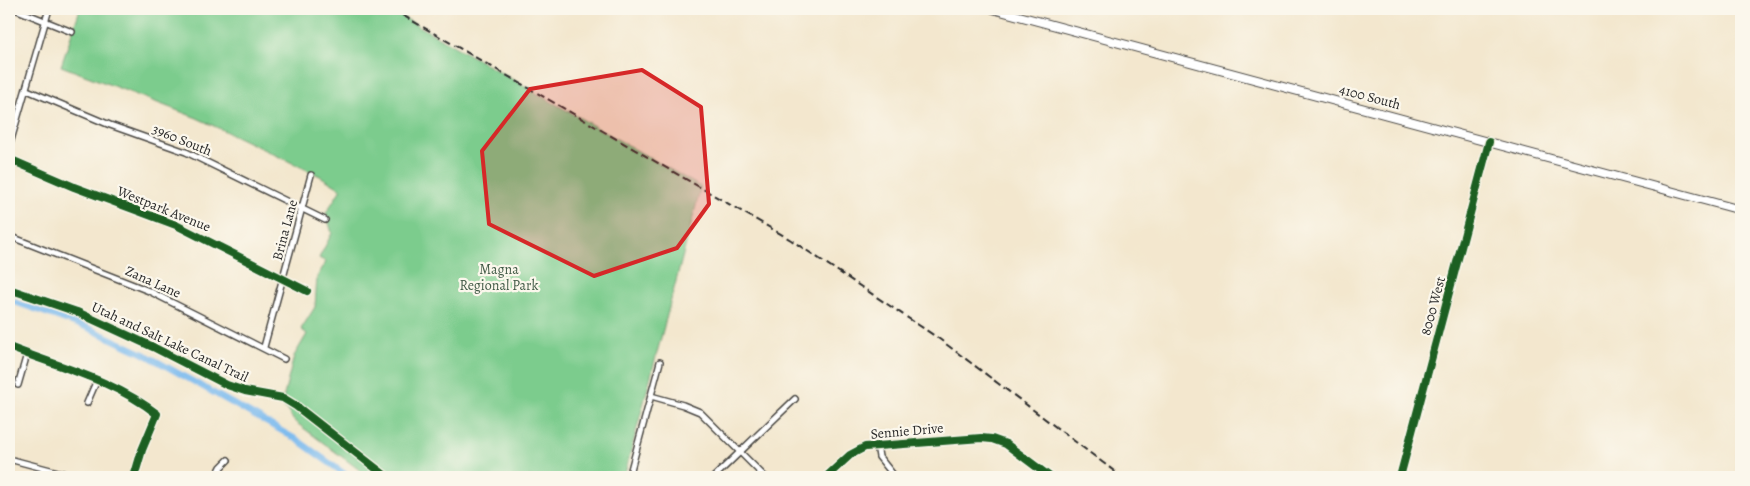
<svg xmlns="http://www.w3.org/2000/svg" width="1750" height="486" viewBox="0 0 1750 486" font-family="Alegreya,serif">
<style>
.park{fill:#7bcc8d;stroke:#537c5c}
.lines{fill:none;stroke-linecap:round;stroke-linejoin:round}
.canal{stroke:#7abaee;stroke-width:6}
.minor-casing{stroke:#494743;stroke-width:8}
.tertiary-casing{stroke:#494743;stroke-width:9}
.secondary-casing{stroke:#494743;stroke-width:10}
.minor{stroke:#fff;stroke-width:5}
.tertiary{stroke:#fff;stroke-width:7}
.secondary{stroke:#fff;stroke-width:8}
.rail{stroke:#2b2b2b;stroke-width:2;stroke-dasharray:8 4;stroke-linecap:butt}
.cycleway-casing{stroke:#fbf7ec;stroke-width:11}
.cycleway{stroke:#1b5e20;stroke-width:8}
.marked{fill:#d62828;fill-opacity:0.2;stroke:#d62828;stroke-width:4;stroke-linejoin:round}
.labels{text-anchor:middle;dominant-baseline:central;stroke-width:4.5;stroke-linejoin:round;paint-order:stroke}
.street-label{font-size:14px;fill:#2b2b2b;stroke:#fbf7ec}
.park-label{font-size:14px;fill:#435b48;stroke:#fbf7ec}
</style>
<rect width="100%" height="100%" fill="#fbf7ec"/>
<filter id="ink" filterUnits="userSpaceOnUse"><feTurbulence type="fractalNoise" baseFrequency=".02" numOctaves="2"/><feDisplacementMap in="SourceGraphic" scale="10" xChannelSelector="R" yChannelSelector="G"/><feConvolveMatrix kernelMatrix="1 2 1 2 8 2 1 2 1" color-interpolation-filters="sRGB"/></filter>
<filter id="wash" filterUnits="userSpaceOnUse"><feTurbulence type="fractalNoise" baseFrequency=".0096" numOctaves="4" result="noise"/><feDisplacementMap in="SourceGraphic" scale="20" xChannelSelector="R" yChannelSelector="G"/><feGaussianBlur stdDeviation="1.12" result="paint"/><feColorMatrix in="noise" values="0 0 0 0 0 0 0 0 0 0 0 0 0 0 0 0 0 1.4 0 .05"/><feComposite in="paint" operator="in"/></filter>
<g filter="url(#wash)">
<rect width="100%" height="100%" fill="#f3e7ce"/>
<!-- park -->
<path class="park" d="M80 9H389L701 187 624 477H369L294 421 282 403 294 356 307 334 301 329 315 307 317 277 326 262 319 258 332 233 326 213 341 189 320 176 197 118 61 66Z"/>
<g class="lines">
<!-- canal -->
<path class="canal" d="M9 300 88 328 146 355 296 439 349 477"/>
</g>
</g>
<g filter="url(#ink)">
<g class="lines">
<!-- minor casing -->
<g class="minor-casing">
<g id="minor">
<path d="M15 9 72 32"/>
<path d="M27 90 110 125 186 152 325 220"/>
<path d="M9 147 49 9"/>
<path d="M9 159 74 187 176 225 307 291"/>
<path d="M9 236 149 291 284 359"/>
<path d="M9 347C59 367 114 380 157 414L142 450 134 477"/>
<path d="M264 347 311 175"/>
<path d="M18 385 27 354"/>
<path d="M651 396 683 405 700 412 765 477"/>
<path d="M87 403 97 380"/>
<path d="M877 445 879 457 895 477"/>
<path d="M9 459 77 477"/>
<path d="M216 477 221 467 228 460"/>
<path d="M629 477 660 362"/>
<path d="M714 477 795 399"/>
<path d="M826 477 850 455 865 447 981 438 992 439 1006 444 1050 477"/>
</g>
</g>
<!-- tertiary casing -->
<g class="tertiary-casing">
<path id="tertiary" d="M1400 477 1489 142"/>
</g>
<!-- secondary casing -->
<g class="secondary-casing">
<path id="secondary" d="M993 9 1741 210"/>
</g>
<!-- minor -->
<use href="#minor" class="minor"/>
<!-- tertiary -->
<use href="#tertiary" class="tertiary"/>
<!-- secondary -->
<use href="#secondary" class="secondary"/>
<!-- rail -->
<path class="rail" d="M392 9 791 240 938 338 1122 477"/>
<!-- cycleway casing -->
<g class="cycleway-casing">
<g id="cycleway">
<path d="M9 159 74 187 176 225 307 291"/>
<path d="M9 289 77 312 153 347 227 385 245 391 283 398 296 406 387 477"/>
<path d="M9 347C59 367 114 380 157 414L142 450 134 477"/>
<path d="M826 477 850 455 865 447 981 438 992 439 1006 444 1050 477"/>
<path d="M1400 477 1489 142"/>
</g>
</g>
<!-- cycleway -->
<use href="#cycleway" class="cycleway"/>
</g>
</g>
<!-- marked area -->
<path class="marked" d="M642 70 701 107 709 204 677 248 594 276 489 224 482 151 530 89Z"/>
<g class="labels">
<!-- street labels -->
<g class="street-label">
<text transform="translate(1370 97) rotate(15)">4100 South</text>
<text transform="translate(182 140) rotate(22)">3960 South</text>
<text transform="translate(164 209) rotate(22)">Westpark Avenue</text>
<text transform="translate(285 230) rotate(-75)">Brina Lane</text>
<text transform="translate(153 282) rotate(24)">Zana Lane</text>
<text transform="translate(1433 306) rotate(-75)">8000 West</text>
<text transform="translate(170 342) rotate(25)">Utah and Salt Lake Canal Trail</text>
<text transform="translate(907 431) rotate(-5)">Sennie Drive</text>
</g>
<!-- park labels -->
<g class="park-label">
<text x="499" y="269">Magna<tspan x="499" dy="16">Regional Park</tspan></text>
</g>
</g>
<!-- margin -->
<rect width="1750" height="486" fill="none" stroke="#fbf7ec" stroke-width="30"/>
</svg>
